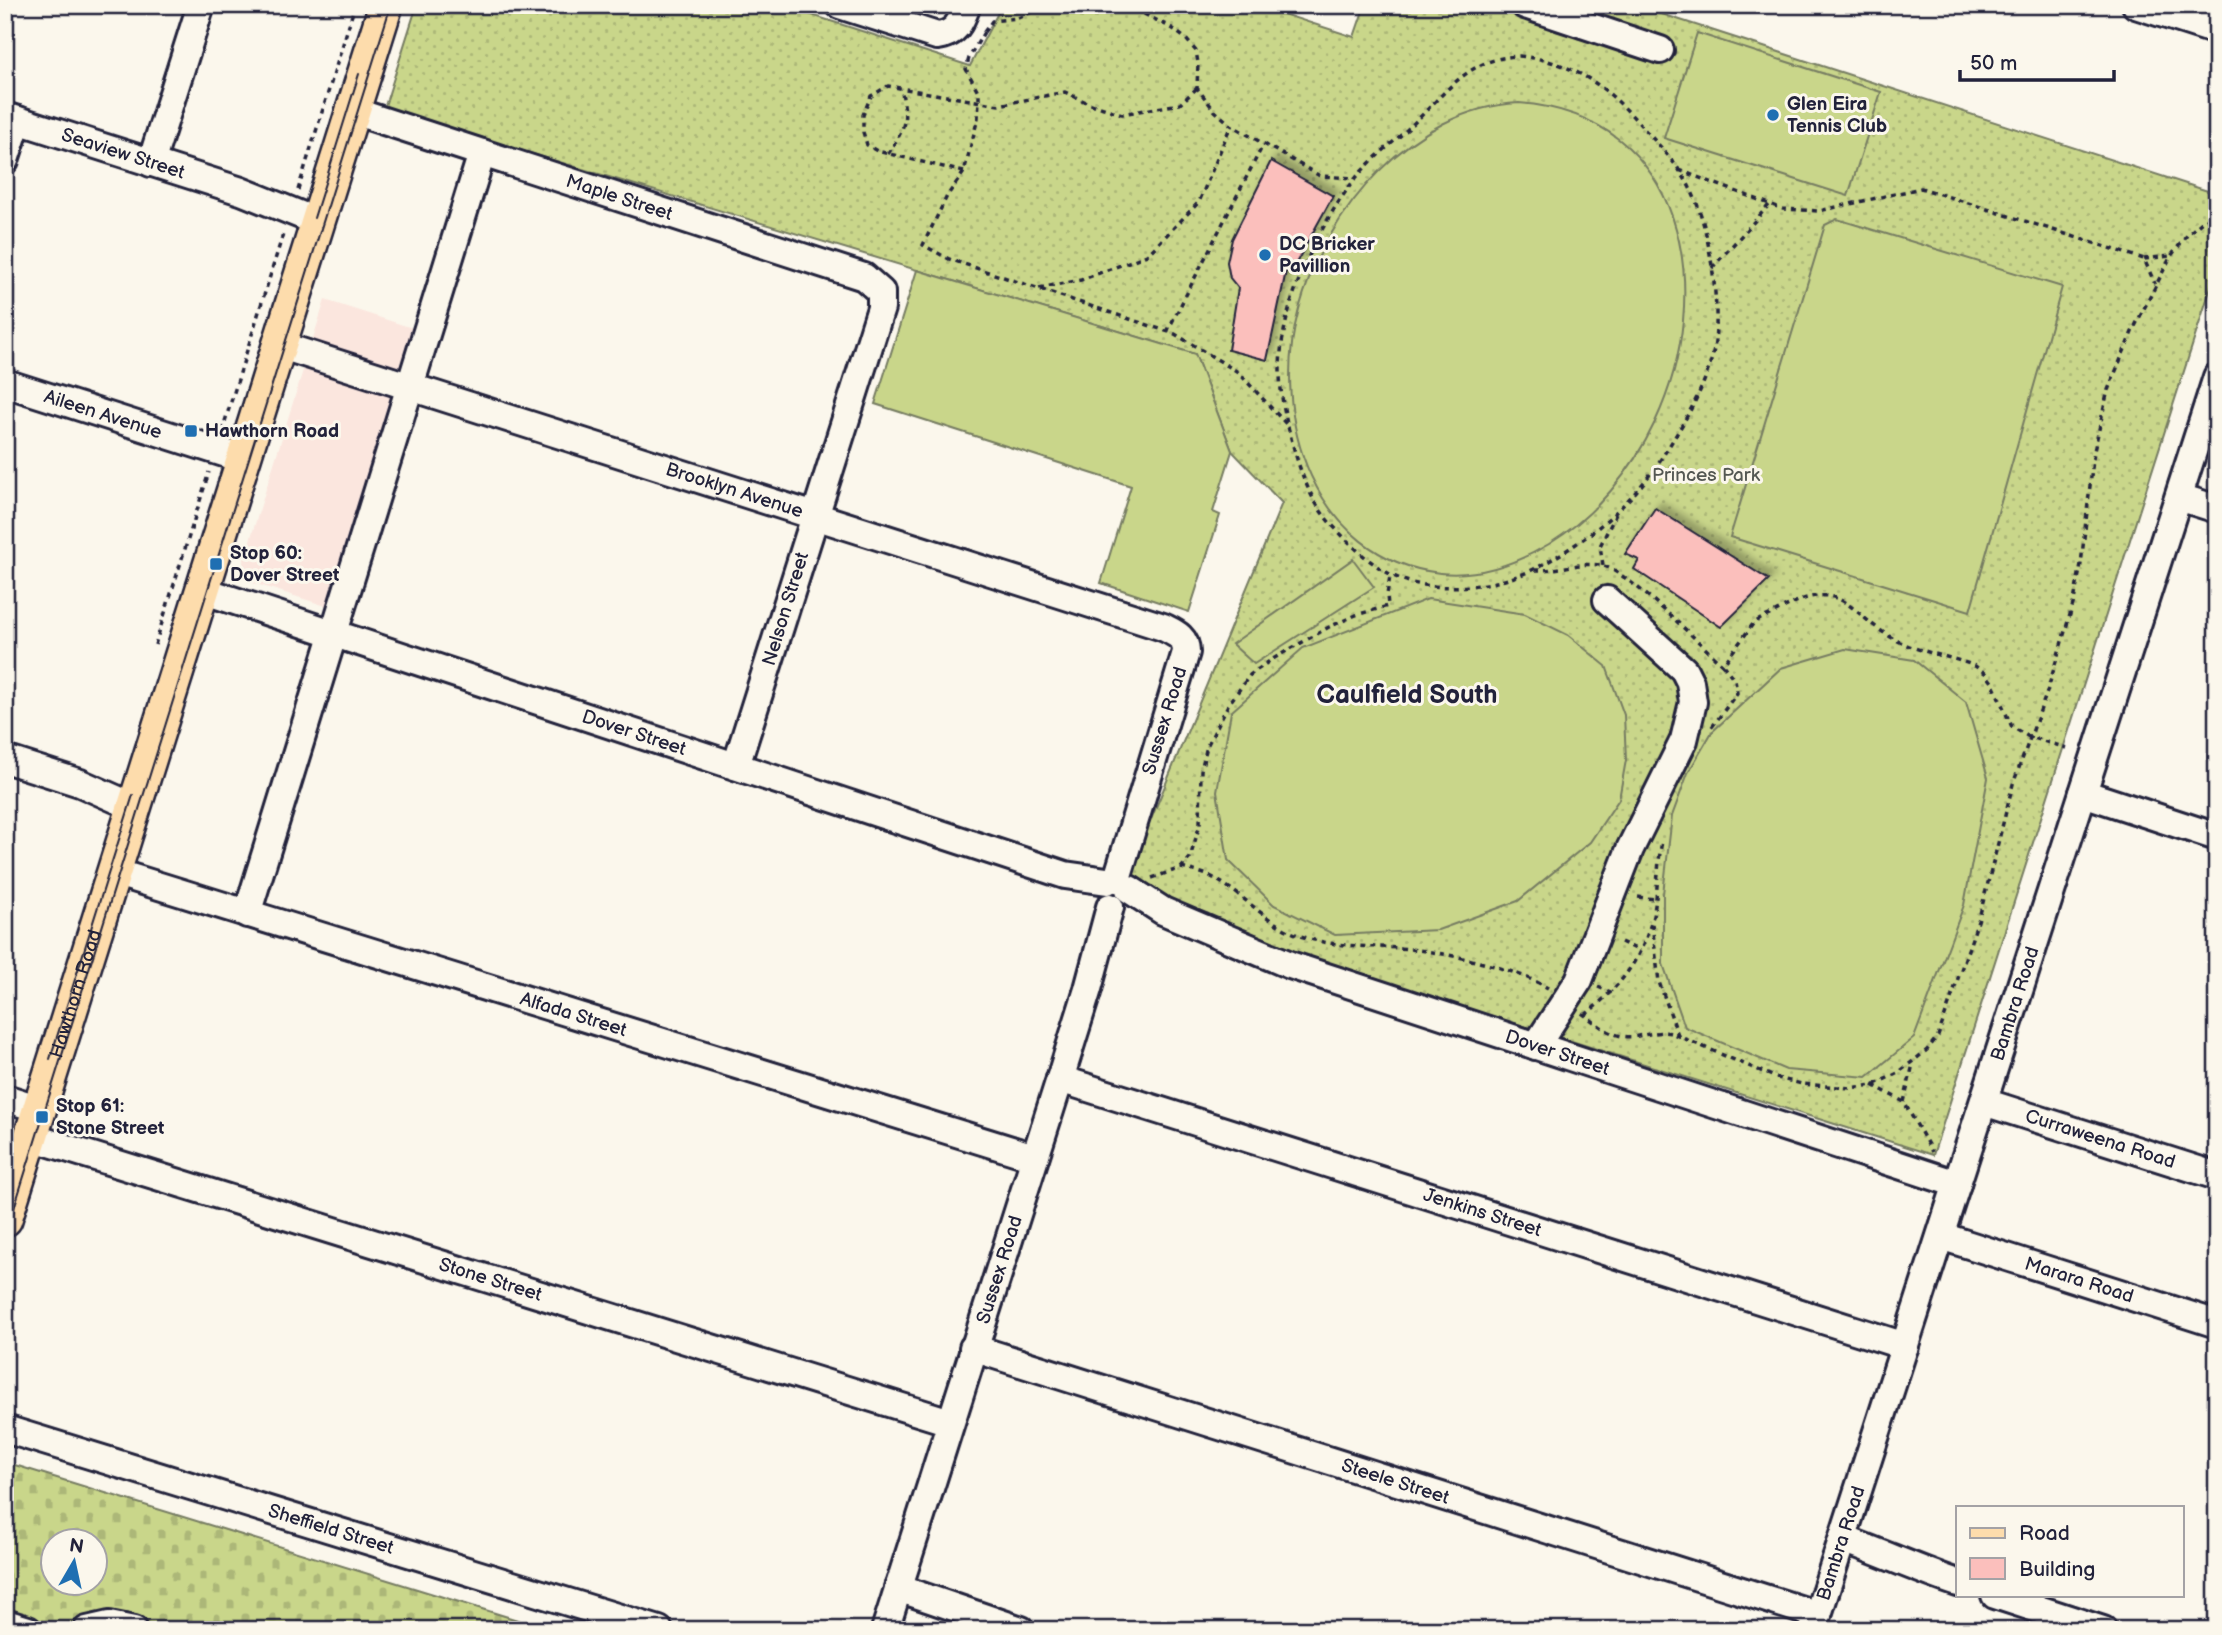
<svg xmlns="http://www.w3.org/2000/svg" width="2222" height="1635" viewBox="0 0 2222 1635" font-family="'Balsamiq Sans',sans-serif">
<style>
.built{fill:#fbe6de}
.grass{fill:url(#grass-dots);stroke:#767c62;stroke-width:2}
.cemetery{fill:url(#cemetery-stones);stroke:#767c62;stroke-width:2;fill-rule:evenodd}
.pitch{fill:#c9d68a;stroke:#767c62;stroke-width:2}
.building{fill:#fbbfbc;stroke:#22223b;stroke-width:2;filter:url(#shadow)}
.lines{fill:none;stroke-linecap:round;stroke-linejoin:round}
.minor-casing{stroke:#22223b;stroke-width:32}
.major-casing{stroke:#22223b;stroke-width:38}
.path{stroke:#22223b;stroke-width:3.5;stroke-dasharray:5 5;stroke-linecap:butt}
.minor{stroke:#fbf7ec;stroke-width:26}
.major{stroke:#fddcac;stroke-width:33}
.tram{stroke:#22223b;stroke-width:2}
.poi-dot{fill:#1f6fb2;stroke:#fbf7ec;stroke-width:2.5}
.labels{text-anchor:middle;dominant-baseline:central;stroke-width:6;stroke-linejoin:round;paint-order:stroke}
.poi-label{font-size:19px;font-weight:bold;fill:#22223b;stroke:#fbf7ec;text-anchor:start}
.street-label{font-size:19px;fill:#22223b;stroke:#fbf7ec}
.park-label{font-size:19px;fill:#545853;stroke:#fbf7ec}
.district-label{font-size:26px;font-weight:bold;fill:#22223b;stroke:#fbf7ec}
</style>
<defs>
<pattern id="grass-dots" width="8" height="8" patternUnits="userSpaceOnUse" patternTransform="scale(1.75)"><rect width="8" height="8" fill="#c9d68a"/><path d="M2 2h.1M6 6h.1" fill="none" stroke="#acb778" stroke-width="1.8" stroke-linecap="round"/></pattern>
<pattern id="cemetery-stones" width="16" height="16" patternUnits="userSpaceOnUse" patternTransform="scale(1.75)"><rect width="16" height="16" fill="#c9d68a"/><path d="M2 7V4a2 2 0 0 1 4 0v3zM10 15v-3a2 2 0 0 1 4 0v3z" fill="#acb778"/></pattern>
<filter id="shadow"><feDropShadow dx="6" dy="-6" stdDeviation="3.5" flood-color="#0004"/></filter>
</defs>
<rect width="100%" height="100%" fill="#fbf7ec"/>
<filter id="ink" filterUnits="userSpaceOnUse"><feTurbulence type="fractalNoise" baseFrequency=".0143" numOctaves="2"/><feDisplacementMap in="SourceGraphic" scale="14" xChannelSelector="R" yChannelSelector="G"/><feConvolveMatrix kernelMatrix="1 2 1 2 8 2 1 2 1" color-interpolation-filters="sRGB"/></filter>
<g filter="url(#ink)">
<!-- built -->
<path class="built" d="M325 300 431 334 345 612 247 581 241 569Z"/>
<!-- grass -->
<path class="grass" d="M417 5H781L970 66 1002 5H1255L1354 37 1365 5H1634L2217 194V268L1933 1155 1295 954 1151 894C1137 883 1130 876 1135 858L1282 503 1232 451 1195 354 384 109Z"/>
<!-- cemetery -->
<path class="cemetery" d="M5 1462 550 1630H5ZM52 1540H94V1582H52Z"/>
<!-- pitch -->
<g class="pitch">
<path d="M1697 33 1881 92 1848 196 1664 138Z"/>
<path d="M1519 103C1687 116 1716 292 1655 422 1632 471 1596 515 1549 544 1516 564 1479 577 1440 573 1314 558 1269 417 1299 309 1326 211 1412 108 1519 103Z"/>
<path d="M1837 219 2062 287 1970 611 1730 537 1825 225Z"/>
<path d="M917 270 1195 354 1232 451 1213 512 1220 515 1189 612 1101 583 1131 486 875 404Z"/>
<path d="M1353 559 1374 587 1254 664 1232 644Z"/>
<path d="M1428 599 1525 614 1568 635 1606 666 1624 715 1626 760 1619 799 1590 842 1518 901 1438 930 1335 935 1274 905 1228 860 1217 791 1231 712 1303 648Z"/>
<path d="M1845 649 1914 660 1966 702 1988 778 1964 905 1914 1038 1867 1077 1786 1070 1685 1027 1663 964V894L1672 816 1688 773 1712 732 1781 668Z"/>
</g>
<!-- building -->
<g class="building">
<path d="M1271 161 1333 196 1295 265 1288 262 1267 360 1228 350 1238 288 1230 278 1227 262 1232 239Z"/>
<path d="M1655 508 1769 580 1721 627 1634 569 1639 560 1625 554Z"/>
</g>
<g class="lines">
<!-- minor casing -->
<g class="minor-casing">
<g id="minor">
<path d="M840 5 937 36C956 34 961 22 967 5"/>
<path d="M1525 5 1660 50"/>
<path d="M2136 5 2217 31"/>
<path id="s1" d="M353 111 864 277 881 292V308L736 766"/>
<path id="s2" d="M5 116 241 191 318 222"/>
<path d="M5 160 18 120"/>
<path d="M151 163 201 5"/>
<path id="s3" d="M279 345 1163 627C1175 633 1186 637 1186 652L1117 879"/>
<path id="s4" d="M5 383 243 459"/>
<path d="M2179 497 2217 509"/>
<path id="s5" d="M202 590 1065 875 1107 881"/>
<path d="M5 759 80 783 134 807"/>
<path d="M2083 793 2217 837"/>
<path id="s6" d="M114 872 1034 1157"/>
<path id="s7" d="M1129 889 1163 911 1290 965 1957 1184"/>
<path d="M247 914 482 153"/>
<path d="M1536 1046 1579 980 1630 849 1684 740 1693 702 1690 682 1684 670 1607 600"/>
<path id="s8" d="M1060 1079 1905 1346"/>
<path d="M5 1098 40 1109"/>
<path id="s9" d="M1984 1102 2217 1176"/>
<path id="s10" d="M31 1137 950 1422"/>
<path id="s11" d="M1941 1236 2217 1324"/>
<path id="s12" d="M973 1348 1818 1615"/>
<path id="s13" d="M5 1429 659 1630"/>
<path d="M1843 1539C1882 1553 1919 1570 1958 1583"/>
<path d="M898 1588 1021 1630"/>
<path d="M1995 1595 2103 1630"/>
<path d="M5 1623 28 1630"/>
<path d="M87 1630 109 1625 134 1630"/>
<path id="s14" d="M885 1630 1060 1079 1088 989 1110 907"/>
<path id="s15" d="M1813 1630 2217 377"/>
</g>
</g>
<!-- major casing -->
<g class="major-casing">
<g id="major">
<path id="s16" d="M5 1219 386 5"/>
</g>
</g>
<!-- path -->
<g class="path">
<path d="M1126 5 1172 28 1186 39 1196 51 1198 63 1197 88 1215 111 1231 125 1320 176 1354 178"/>
<path d="M984 32 969 58 966 69 979 93V101L978 118 964 172 947 196 923 245 949 259 1175 334 1238 372 1288 426"/>
<path d="M984 32 992 21 1018 18 1047 5"/>
<path d="M1519 56C1574 61 1609 88 1644 129 1661 147 1679 166 1690 188 1710 225 1721 308 1714 349 1708 377 1696 401 1682 425 1673 440 1664 455 1654 469 1625 510 1578 547 1534 569 1502 585 1458 590 1424 585 1386 581 1357 551 1332 525 1310 501 1299 469 1291 438 1285 416 1280 394 1280 371 1280 307 1316 229 1355 179 1372 158 1396 141 1415 122 1448 90 1469 58 1519 56Z"/>
<path d="M888 154C906 126 908 121 901 88"/>
<path d="M1679 170 1783 209 1819 211 1921 188 2144 259 2155 284"/>
<path d="M964 172 877 151 867 145 863 132V115L871 96 888 86 999 105 1065 92 1088 103 1122 114 1180 104 1197 88"/>
<path d="M298 190 355 5"/>
<path d="M2144 259 2170 256"/>
<path d="M1712 268 1769 205"/>
<path d="M1039 288 1081 280 1147 255 1199 202 1231 125"/>
<path d="M1167 332 1263 145"/>
<path d="M222 431 284 231"/>
<path d="M1603 565 1600 546 1617 512"/>
<path d="M1535 570C1557 571 1578 562 1600 565 1626 569 1700 644 1723 665"/>
<path d="M155 645 209 472"/>
<path d="M1712 727 1737 693 1735 680 1723 665 1753 624C1762 617 1771 615 1781 609 1846 574 1848 616 1898 641 1922 653 1950 656 1975 666L1985 673 1992 682 2012 727 2029 737 2067 748"/>
<path d="M1181 868C1194 871 1206 873 1217 880 1248 898 1271 928 1307 938 1337 947 1367 946 1398 948 1440 951 1511 966 1548 988"/>
<path d="M1152 878 1181 868 1190 858 1200 824 1201 770 1207 746 1228 705 1250 675 1271 660 1329 627 1356 615 1388 606 1387 595 1390 576"/>
<path d="M1638 897 1654 899"/>
<path d="M1652 924 1659 982 1678 1035"/>
<path d="M1621 942 1640 951"/>
<path d="M1598 987 1613 993"/>
<path d="M1582 1013C1600 1026 1614 1040 1638 1036 1649 1034 1660 1031 1671 1033L1777 1078 1802 1084 1850 1088 1873 1085 1898 1073 1927 1050 1938 1036 1979 918 2013 784 2047 692 2074 601 2081 564 2094 451 2108 390 2132 332 2171 256 2188 234 2202 222 2217 213"/>
<path d="M1585 1015C1617 989 1639 964 1651 923 1659 898 1656 868 1662 842"/>
<path d="M1873 1085 1904 1102 1932 1152"/>
<path d="M1904 1102 1913 1064"/>
</g>
<!-- minor -->
<use href="#minor" class="minor"/>
<!-- major -->
<use href="#major" class="major"/>
<!-- tram -->
<g class="tram">
<path d="M314 218 359 74"/>
<path d="M50 1059 133 795"/>
<path d="M5 1237 391 5"/>
</g>
</g>
</g>
<!-- markers -->
<g class="poi-dot">
<circle cx="1773" cy="115" r="7"/>
<circle cx="1265" cy="255" r="7"/>
<rect x="184" y="424" width="14" height="14" rx="3.5"/>
<rect x="209" y="557" width="14" height="14" rx="3.5"/>
<rect x="35" y="1110" width="14" height="14" rx="3.5"/>
</g>
<g class="labels">
<!-- poi labels -->
<g class="poi-label">
<text x="1787" y="104">Glen Eira<tspan x="1787" dy="22">Tennis Club</tspan></text>
<text x="1279" y="244">DC Bricker<tspan x="1279" dy="22">Pavillion</tspan></text>
<text x="205" y="431">Hawthorn Road</text>
<text x="230" y="553">Stop 60:<tspan x="230" dy="22">Dover Street</tspan></text>
<text x="56" y="1106">Stop 61:<tspan x="56" dy="22">Stone Street</tspan></text>
</g>
<!-- street labels -->
<g class="street-label">
<text stroke="none"><textPath href="#s2" startOffset="124">Seaview Street</textPath></text>
<text stroke="none"><textPath href="#s1" startOffset="280">Maple Street</textPath></text>
<text stroke="none"><textPath href="#s4" startOffset="103">Aileen Avenue</textPath></text>
<text stroke="none"><textPath href="#s3" startOffset="478">Brooklyn Avenue</textPath></text>
<text transform="translate(786 609) rotate(-73)">Nelson Street</text>
<text transform="translate(1165 721) rotate(-73)">Sussex Road</text>
<text stroke="none"><textPath href="#s5" startOffset="455">Dover Street</textPath></text>
<text stroke="none"><textPath href="#s16" startOffset="236">Hawthorn Road</textPath></text>
<text stroke="none"><textPath href="#s15" startOffset="658">Bambra Road</textPath></text>
<text stroke="none"><textPath href="#s6" startOffset="481">Alfada Street</textPath></text>
<text stroke="none"><textPath href="#s7" startOffset="460">Dover Street</textPath></text>
<text stroke="none"><textPath href="#s9" startOffset="122">Curraweena Road</textPath></text>
<text stroke="none"><textPath href="#s8" startOffset="443">Jenkins Street</textPath></text>
<text stroke="none"><textPath href="#s14" startOffset="378">Sussex Road</textPath></text>
<text stroke="none"><textPath href="#s10" startOffset="481">Stone Street</textPath></text>
<text stroke="none"><textPath href="#s11" startOffset="145">Marara Road</textPath></text>
<text stroke="none"><textPath href="#s12" startOffset="443">Steele Street</textPath></text>
<text stroke="none"><textPath href="#s13" startOffset="341">Sheffield Street</textPath></text>
<text stroke="none"><textPath href="#s15" startOffset="91">Bambra Road</textPath></text>
</g>
<!-- park labels -->
<g class="park-label">
<text x="1706" y="475">Princes Park</text>
</g>
<!-- district labels -->
<g class="district-label">
<text x="1407" y="695">Caulfield South</text>
</g>
</g>
<!-- margin -->
<rect width="2222" height="1635" fill="none" stroke="#fbf7ec" stroke-width="28"/>
<rect x="14" y="14" width="2194" height="1607" fill="none" stroke="#22223b" stroke-width="2.5" filter="url(#ink)"/>
<!-- legend -->
<rect x="1956" y="1506" width="228" height="91" fill="#fbf7ec" stroke="#a4a2a5" stroke-width="2"/>
<rect x="1970" y="1528" width="35" height="10" fill="#fddcac" stroke="#a4a2a5" stroke-width="2"/>
<text x="2019" y="1540" font-size="21" fill="#22223b">Road</text>
<rect x="1970" y="1558" width="35" height="21" fill="#fbbfbc" stroke="#a4a2a5" stroke-width="2"/>
<text x="2019" y="1576" font-size="21" fill="#22223b">Building</text>
<!-- north arrow -->
<g transform="translate(74 1562) rotate(9)"><circle r="33" fill="#fbf7ec" stroke="#a4a2a5" stroke-width="2"/>
<path d="M0-5L12 26L0 18L-12 26Z" fill="#1f6fb2"/>
<text y="-10" font-size="19" font-weight="bold" text-anchor="middle" fill="#22223b">N</text>
</g>
<!-- scale -->
<path d="M1960 70v10h154v-10" fill="none" stroke="#22223b" stroke-width="3.5"/>
<text x="1970" y="70" font-size="21" fill="#22223b" stroke="#fbf7ec" stroke-width="5" paint-order="stroke">50 m</text>
</svg>
